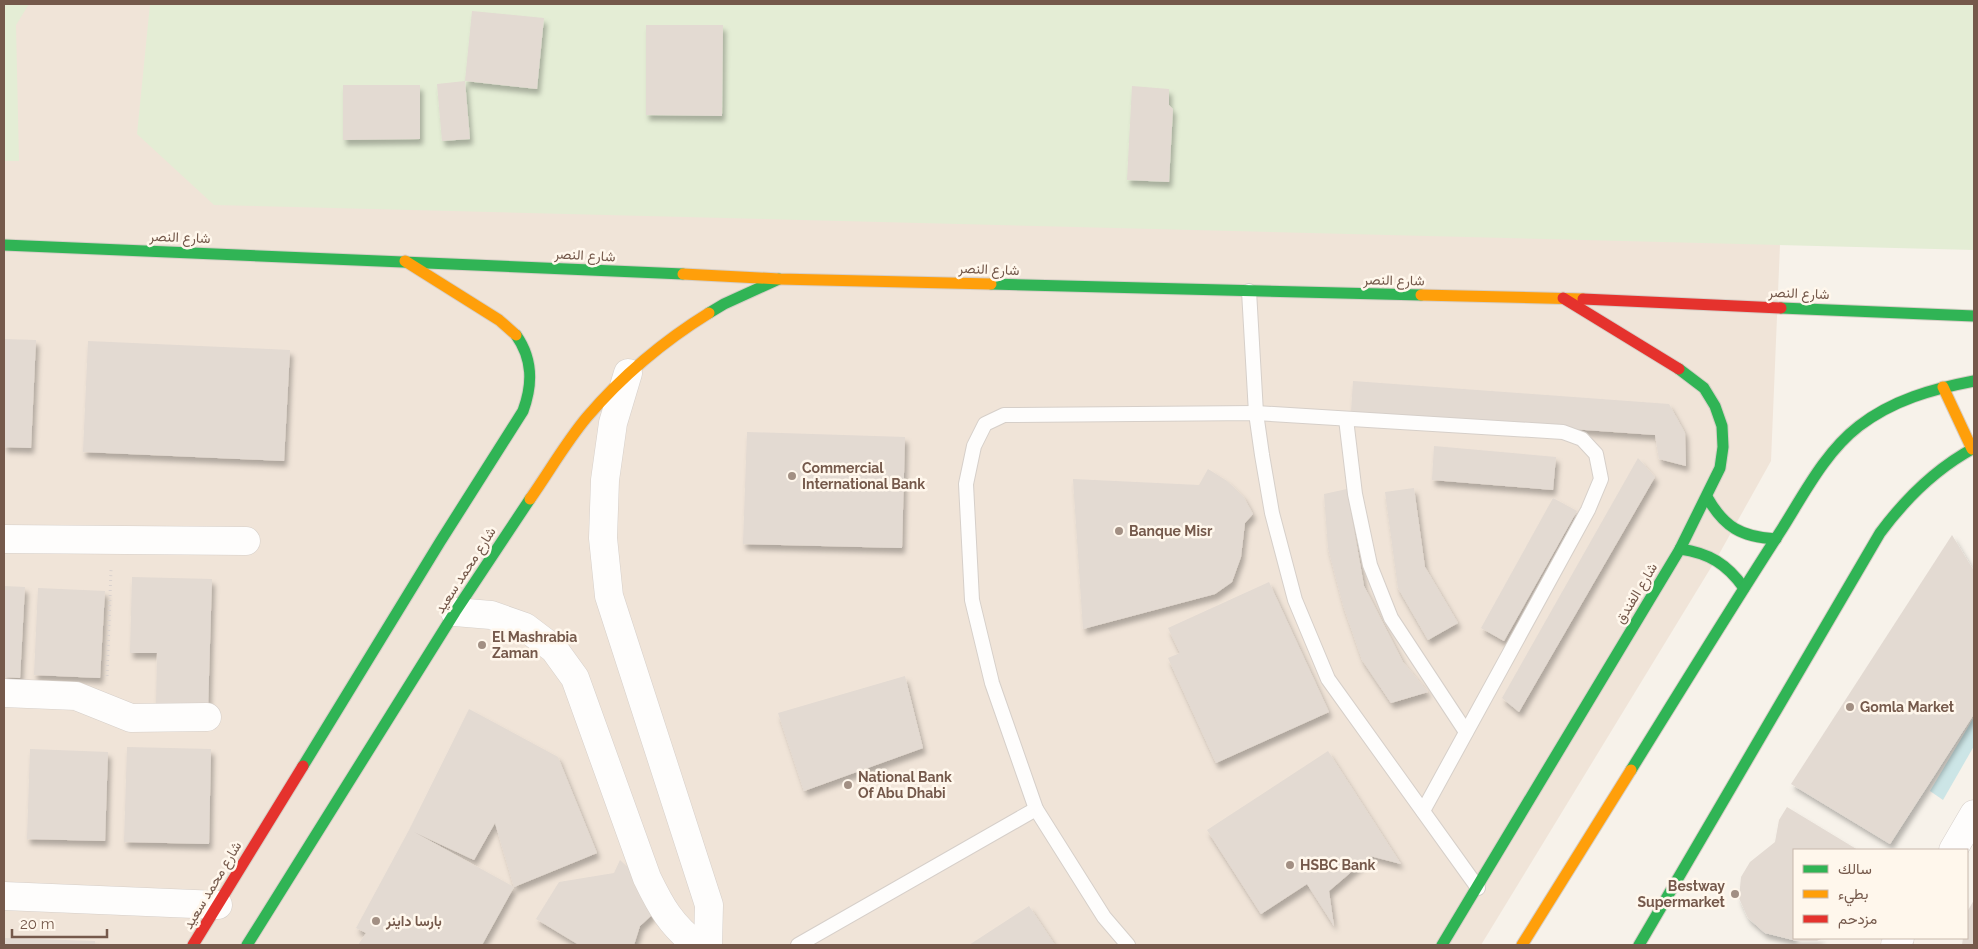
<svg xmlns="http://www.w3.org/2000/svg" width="1978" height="949" viewBox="0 0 1978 949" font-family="Raleway,Vazirmatn,sans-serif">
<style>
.residential{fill:#f0e4d8}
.green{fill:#e4edd5}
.water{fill:#cce5e6}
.building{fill:#e3dad2;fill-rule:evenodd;filter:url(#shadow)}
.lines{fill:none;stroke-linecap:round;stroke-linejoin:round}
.lane-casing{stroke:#d6cfc9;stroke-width:16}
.street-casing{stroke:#d6cfc9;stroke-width:29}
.fast-casing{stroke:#d6cec6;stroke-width:13}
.slow-casing{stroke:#d6cec6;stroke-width:13}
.jam-casing{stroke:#d6cec6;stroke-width:13}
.path{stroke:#dad2ce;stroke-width:3;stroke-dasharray:1 4;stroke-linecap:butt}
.lane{stroke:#fefdfc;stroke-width:14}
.street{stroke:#fefdfc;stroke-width:28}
.fast{stroke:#30b455;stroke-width:11}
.slow{stroke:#ff9f0a;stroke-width:11}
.jam{stroke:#e5322d;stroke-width:11}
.poi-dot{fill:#a28f83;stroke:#fff7ec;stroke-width:2}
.labels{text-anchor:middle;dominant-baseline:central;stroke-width:5;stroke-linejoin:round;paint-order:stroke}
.street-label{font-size:14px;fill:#75594b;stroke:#fff7ec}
.poi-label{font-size:14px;font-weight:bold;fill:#75594b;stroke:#fff7ec;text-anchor:start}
</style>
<defs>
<filter id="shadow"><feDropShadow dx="3" dy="5.5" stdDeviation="2.5" flood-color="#0004"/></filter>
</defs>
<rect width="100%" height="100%" fill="#f7f2ea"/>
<!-- residential -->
<path class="residential" d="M4 4H1790L1771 461 1718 556 1481 945H4Z"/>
<!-- green -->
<g class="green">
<path d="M4 4H29L16 25 19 161H4Z"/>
<path d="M150 4H1974V250L214 205 137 134Z"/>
</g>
<!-- water -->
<path class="water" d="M1974 717V746L1943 800 1930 791Z"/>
<!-- building -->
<g class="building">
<path d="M472 11 544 18 537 89 465 81Z"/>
<path d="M646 25H723L722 116 646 115Z"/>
<path d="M465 81 470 139 442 141 437 84Z"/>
<path d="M343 85H420V139L343 140Z"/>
<path d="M1132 86 1169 89V105L1173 109 1169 182 1127 180Z"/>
<path d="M4 339 36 340 31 448 4 447Z"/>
<path d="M88 341 290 350 284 461 83 452Z"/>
<path d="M1353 381 1669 404 1685 433 1686 466 1659 459 1655 435 1351 413Z"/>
<path d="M747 432 905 437 902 548 743 544Z"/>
<path d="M1434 446 1556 457 1553 490 1432 480Z"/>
<path d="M1638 458 1655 477 1519 712 1502 698Z"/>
<path d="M1208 469 1227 481 1243 496 1253 514 1245 523 1241 557 1232 582 1215 594 1083 629 1073 479 1199 485Z"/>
<path d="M1414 488 1425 567 1458 623 1428 640 1398 588 1385 492Z"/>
<path d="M1347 489 1364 586 1403 662 1428 692 1391 703 1362 660 1343 605 1328 548 1324 494Z"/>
<path d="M1553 498 1577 511 1504 641 1481 628Z"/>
<path d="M1952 535 1974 571V714L1890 844 1791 784Z"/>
<path d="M132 577 212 579 208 709 156 707 157 653H130Z"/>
<path d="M1269 582 1329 712 1216 763 1168 658 1180 653 1168 628Z"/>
<path d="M4 586 25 587 20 678 4 677Z"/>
<path d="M38 588 105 591 100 678 34 675Z"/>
<path d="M905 676 923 748 804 791 778 713Z"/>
<path d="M469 709 558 757 597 853 514 887 482 945H358L366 933 356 928 409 830ZM495 823 514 887 414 832 474 860Z"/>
<path d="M127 747 211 749 209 844 124 842Z"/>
<path d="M30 749 108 752 105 841 27 839Z"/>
<path d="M1328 751 1401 864 1370 856 1329 891 1334 926 1307 884 1261 914 1207 830Z"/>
<path d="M1787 807 1858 850H1794V938H1823L1817 941H1797L1765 933 1748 918 1739 898 1741 877 1750 862 1775 842 1779 820Z"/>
<path d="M620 860 639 878 653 914 640 926 634 945H579L536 919 559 882 614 873Z"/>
<path d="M1974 900V945H1962L1963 938H1967V912Z"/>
<path d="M1029 906 1055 945H969Z"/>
<path d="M4 938 95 941V945H4Z"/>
</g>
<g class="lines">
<!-- lane casing -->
<g class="lane-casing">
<g id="lane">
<path d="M1249 291 1256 413 1262 455 1272 513 1295 600 1328 679 1478 888"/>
<path d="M1346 419 1355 494 1370 565 1391 618 1466 732"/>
<path d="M798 945 1036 809"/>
<path d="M1128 945 1104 917 1036 809 992 683 972 600 966 484 974 446 985 424 1004 415 1256 413 1563 432 1582 439 1596 454 1601 479 1588 510 1423 811"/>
</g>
</g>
<!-- street casing -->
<g class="street-casing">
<g id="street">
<path d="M628 373 613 423 605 480 603 538 609 596 709 905 708 945"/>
<path d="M4 539 246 541"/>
<path d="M455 612 491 615 525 627 554 649 575 678 647 878C661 907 671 925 697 945"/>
<path d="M4 693 76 696 131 718 207 717"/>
<path d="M1953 850 1974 814"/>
<path d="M4 896 218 905"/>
<path d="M1895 945 1900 938"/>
</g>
</g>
<!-- fast casing -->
<g class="fast-casing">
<g id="fast">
<path d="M4 245 683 274"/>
<path d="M991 284 1421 295"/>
<path d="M1781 308 1974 316"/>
<path d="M709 313 724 304 779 279"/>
<path d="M1707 497C1724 527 1741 537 1776 539"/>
<path d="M1680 549C1709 553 1727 564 1744 588"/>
<path d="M303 766 440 542 523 411C533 384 533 359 516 335"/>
<path d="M1631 770C1680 691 1729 611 1780 532 1803 496 1824 453 1859 426 1893 400 1932 389 1974 381"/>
<path d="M247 945 455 612 530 499"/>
<path d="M1442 945 1680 549 1720 468 1723 447 1722 426 1715 406 1704 388 1679 369"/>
<path d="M1639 945 1880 533C1906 498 1935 469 1974 448"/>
</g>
</g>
<!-- slow casing -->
<g class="slow-casing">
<g id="slow">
<path d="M405 261 499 320 516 335"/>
<path d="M683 274 779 279 991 284"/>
<path d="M1421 295 1583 299"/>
<path d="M1943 387 1972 449"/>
<path d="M530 499C549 472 566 442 587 417 623 375 662 342 709 313"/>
<path d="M1522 945 1631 770"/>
</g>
</g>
<!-- jam casing -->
<g class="jam-casing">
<g id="jam">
<path d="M1563 298 1679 369"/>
<path d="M1583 299 1781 308"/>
<path d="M193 945 303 766"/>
</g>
</g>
<!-- path -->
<path class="path" d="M107 676 111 570"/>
<!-- lane -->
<use href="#lane" class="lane"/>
<!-- street -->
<use href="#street" class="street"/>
<!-- fast -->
<use href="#fast" class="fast"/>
<!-- slow -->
<use href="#slow" class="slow"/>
<!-- jam -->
<use href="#jam" class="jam"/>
</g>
<!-- markers -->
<g class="poi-dot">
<circle cx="792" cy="476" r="5"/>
<circle cx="1119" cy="531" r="5"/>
<circle cx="482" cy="645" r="5"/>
<circle cx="1850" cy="707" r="5"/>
<circle cx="848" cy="785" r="5"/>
<circle cx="1290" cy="865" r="5"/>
<circle cx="1735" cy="894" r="5"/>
<circle cx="376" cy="921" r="5"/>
</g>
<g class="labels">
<!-- street labels -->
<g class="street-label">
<text transform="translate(180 237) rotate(2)">شارع النصر</text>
<text transform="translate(585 255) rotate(3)">شارع النصر</text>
<text transform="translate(989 269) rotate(2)">شارع النصر</text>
<text transform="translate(1394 280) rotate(1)">شارع النصر</text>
<text transform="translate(1799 293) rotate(2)">شارع النصر</text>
<text transform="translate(465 570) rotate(-57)">شارع محمد سعيد</text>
<text transform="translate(1636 593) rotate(-59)">شارع الفندق</text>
<text transform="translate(212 885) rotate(-59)">شارع محمد سعيد</text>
</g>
<!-- poi labels -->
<g class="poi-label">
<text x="802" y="468">Commercial<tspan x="802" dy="16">International Bank</tspan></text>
<text x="1129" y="531">Banque Misr</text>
<text x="492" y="637">El Mashrabia<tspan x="492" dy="16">Zaman</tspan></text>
<text x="1860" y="707">Gomla Market</text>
<text x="858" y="777">National Bank<tspan x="858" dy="16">Of Abu Dhabi</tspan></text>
<text x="1300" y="865">HSBC Bank</text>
<text x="1725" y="886" text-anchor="end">Bestway<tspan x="1725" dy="16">Supermarket</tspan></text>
<text x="386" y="921">بارسا داينر</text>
</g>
</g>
<!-- border -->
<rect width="1978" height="949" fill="none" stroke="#75594b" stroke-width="10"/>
<!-- legend -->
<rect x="1793" y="849" width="175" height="90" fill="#fff7ec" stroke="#c8b8ac"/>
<rect x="1803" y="865" width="25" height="8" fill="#30b455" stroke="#c8b8ac"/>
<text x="1838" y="874" font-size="15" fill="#75594b">سالك</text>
<rect x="1803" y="890" width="25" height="8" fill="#ff9f0a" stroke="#c8b8ac"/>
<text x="1838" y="899" font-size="15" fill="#75594b">بطيء</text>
<rect x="1803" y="915" width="25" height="8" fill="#e5322d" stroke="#c8b8ac"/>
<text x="1838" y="924" font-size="15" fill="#75594b">مزدحم</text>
<!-- scale -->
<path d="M12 929v8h95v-8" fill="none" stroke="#75594b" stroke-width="2.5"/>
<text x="20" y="929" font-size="15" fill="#75594b" stroke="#fff7ec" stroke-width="4" paint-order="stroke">20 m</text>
</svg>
